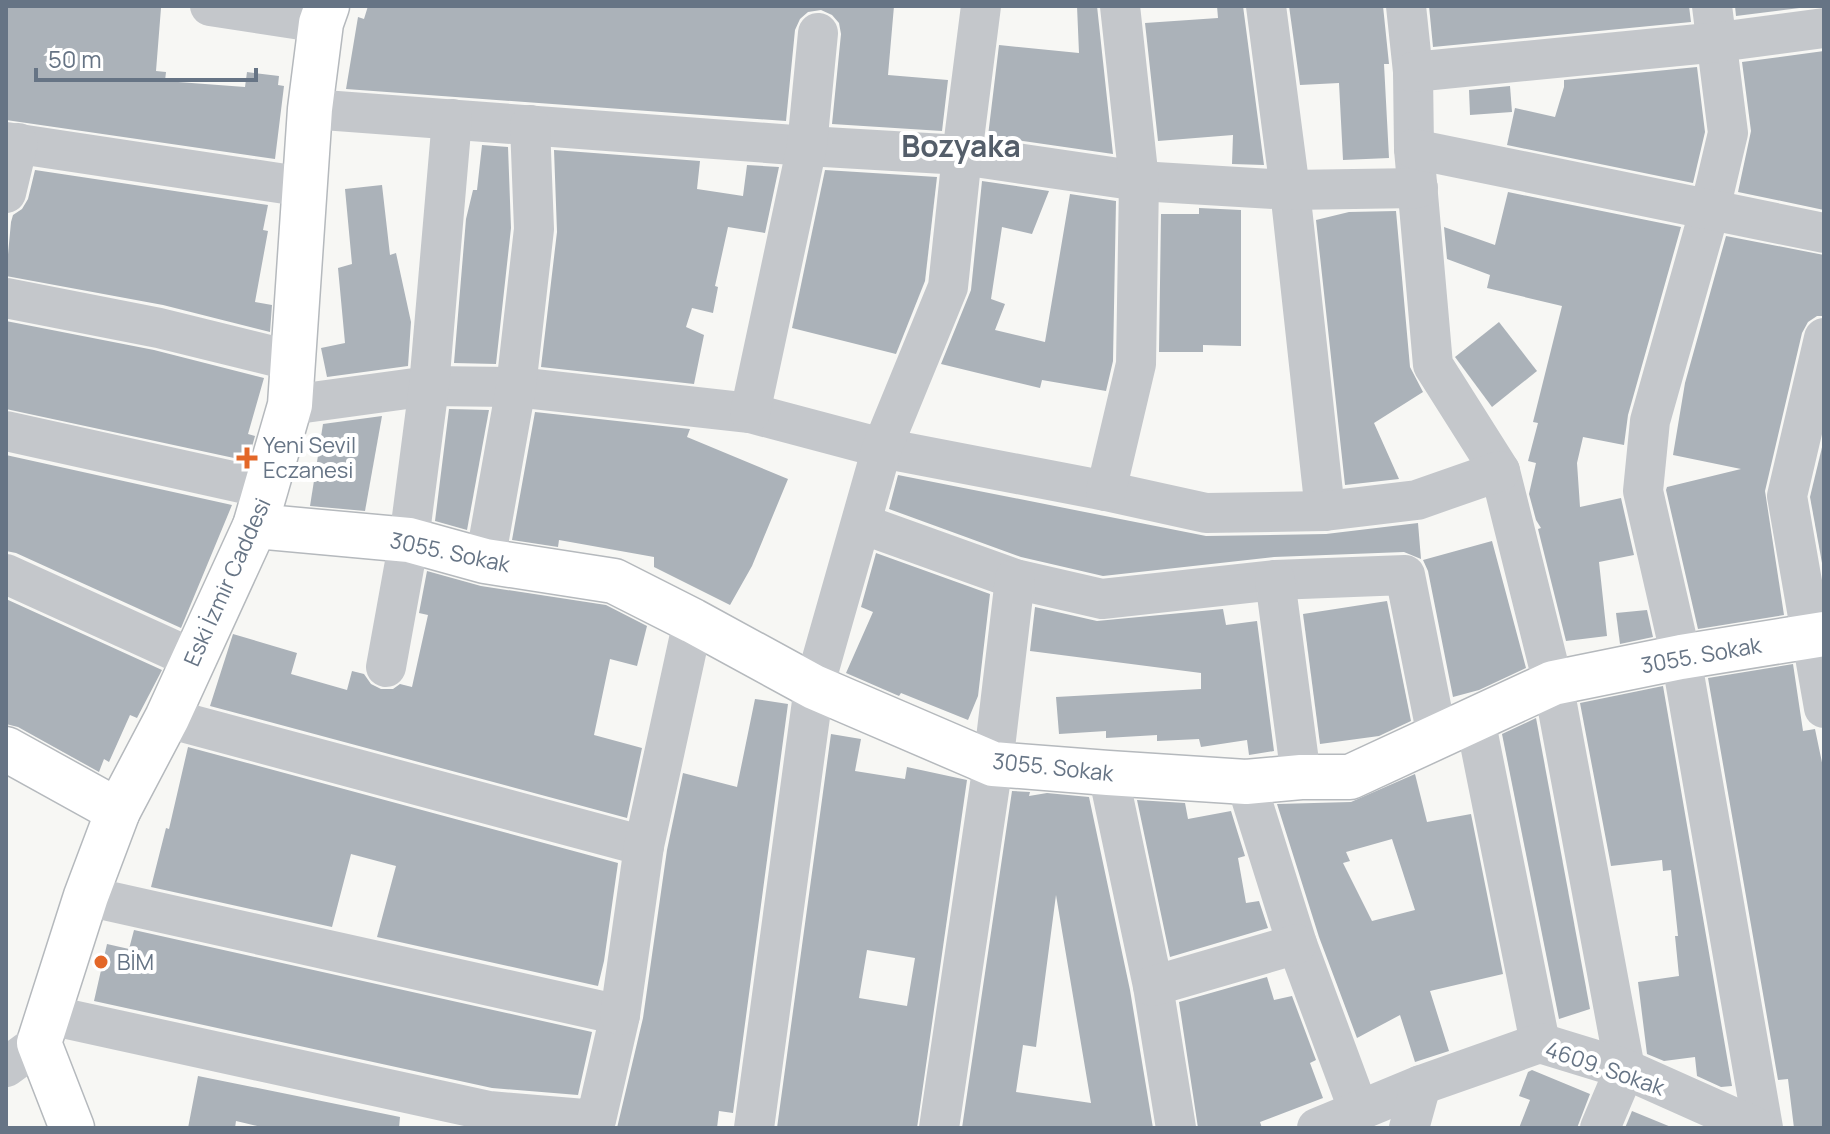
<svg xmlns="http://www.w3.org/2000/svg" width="1830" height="1134" viewBox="0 0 1830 1134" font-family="Manrope,sans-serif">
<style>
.building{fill:#abb2b9;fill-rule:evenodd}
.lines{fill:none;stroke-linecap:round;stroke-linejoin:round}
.major-casing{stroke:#b5b9bd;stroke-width:47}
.minor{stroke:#c4c7cb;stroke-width:40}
.major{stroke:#fff;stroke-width:44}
.poi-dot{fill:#e36728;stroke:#fff;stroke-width:3}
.labels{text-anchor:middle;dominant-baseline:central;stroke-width:8;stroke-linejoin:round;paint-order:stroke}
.poi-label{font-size:22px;fill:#667485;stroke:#fff;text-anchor:start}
.street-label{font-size:22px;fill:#667485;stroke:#fff}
.district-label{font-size:30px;font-weight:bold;fill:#545e6a;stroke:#fff}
</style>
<rect width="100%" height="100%" fill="#f7f7f4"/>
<!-- building -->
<g class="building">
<path d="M6 6 161 8 156 71 166 72 165 81 245 87 247 72 279 76 278 85 284 86 275 159 6 120Z"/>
<path d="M368 6H894L888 75 948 80 942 131 832 124 841 34 839 23 832 15 821 10 808 12 800 19 795 30 786 121 346 89 358 17 364 19Z"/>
<path d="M1077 6H1097L1113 154 988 136 999 45 1079 53Z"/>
<path d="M1217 6H1243L1264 165 1232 164 1233 135 1158 141 1145 23 1218 18Z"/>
<path d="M1289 6H1383L1389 64H1384L1389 158 1343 160 1339 83 1300 85Z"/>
<path d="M1429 6H1689L1691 22 1433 47Z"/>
<path d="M1735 6H1815L1736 16Z"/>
<path d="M1824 51V210L1738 192 1751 131 1742 62Z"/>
<path d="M1697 67 1705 132 1693 183 1507 145 1515 108 1555 117 1564 87V80Z"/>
<path d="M1510 86 1512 112 1470 115 1469 90Z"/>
<path d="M482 145 508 147 511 228 496 364 454 363 466 219 473 190H477Z"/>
<path d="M554 150 700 161 697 189 743 196 747 165 779 167 765 233 728 227 715 286 718 287 713 313 692 308 686 327 704 335 694 384 541 367 557 232Z"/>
<path d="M35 170 268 205 263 230 268 231 255 302 272 305 270 332 163 305 6 276 11 222 13 215 22 209 28 199Z"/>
<path d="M825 170 937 177 925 281 896 354 792 328Z"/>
<path d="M982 181 1049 191 1032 234 1002 227 991 299 1005 304 995 330 1045 342 1070 194 1116 201 1113 361 1106 391 1042 380 1040 388 941 364 971 290Z"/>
<path d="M382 185 390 255 396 253 411 322 408 366 327 377 321 348 345 343 338 268 352 264 345 189Z"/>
<path d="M1508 192 1681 227 1628 415 1624 445 1583 437 1577 463 1580 507 1621 498 1634 555 1599 562 1607 636 1566 641 1538 529 1541 528 1536 520 1529 494 1536 463 1528 461 1538 423 1533 422 1562 306 1487 288 1490 275 1447 259 1444 227 1495 245Z"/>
<path d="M1199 208 1241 210V346L1203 345V352H1159L1161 214H1199Z"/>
<path d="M1396 211 1410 367 1423 392 1374 423 1399 479 1345 485 1316 220 1349 212Z"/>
<path d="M1726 236 1824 255V316H1817L1808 322 1802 333 1765 491 1784 615 1698 629 1666 490 1667 487 1741 469 1673 455 1685 383Z"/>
<path d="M6 321 154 350 264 378 248 434 255 436 248 461 6 409Z"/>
<path d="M1499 322 1537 371 1492 407 1455 357Z"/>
<path d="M449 409 489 410 467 530 435 521Z"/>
<path d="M535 412 690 429 687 437 788 479 752 566 730 605 654 567V557L559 540 558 547 512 540Z"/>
<path d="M382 416 365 511 310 506 323 424Z"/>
<path d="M1824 439V574L1810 497Z"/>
<path d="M6 455 232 505 181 628 16 553 6 551Z"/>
<path d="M898 475 1206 536 1326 534 1418 523 1421 559 1404 552 1274 557 1103 576 1021 557 889 509Z"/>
<path d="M1492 541 1526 668 1479 690 1453 697 1428 571 1423 560Z"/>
<path d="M876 553 990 594 978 696 968 720 901 693 899 696 846 673 873 612 861 607Z"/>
<path d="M427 571 481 586 606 605 647 626 637 666 610 659 594 735 642 748 627 818 210 706 233 634 297 653 291 674 347 690 352 671 364 674 371 684 381 689H393L400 684 412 687 428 615 419 613Z"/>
<path d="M6 599 162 670 137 718 130 715 109 762 104 759 99 772 18 727 6 724Z"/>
<path d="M1387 601 1411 721 1379 736 1320 744 1303 614Z"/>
<path d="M1035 607 1097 621 1223 609 1226 625 1257 621 1274 751 1249 755 1247 740 1201 747 1199 739 1157 741V735L1106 738V731L1059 734 1056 697 1201 689V673L1030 651Z"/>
<path d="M1647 610 1653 637 1620 644 1616 613Z"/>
<path d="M1793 664 1803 731 1815 729 1824 772V1128H1794L1788 1079 1778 1080 1708 678Z"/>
<path d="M1663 686 1732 1086 1721 1087 1697 1076 1695 1057 1664 1061 1647 1054 1638 982 1679 976 1675 936H1678L1671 870 1663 871 1662 860 1611 866 1580 703Z"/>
<path d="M755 699 788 704 733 1113 719 1111 717 1128H617L643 1018 667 850 683 773 737 787Z"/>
<path d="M1536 718 1590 1009 1559 1019 1502 734Z"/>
<path d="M831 734 861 739 855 771 905 779 907 767 967 780 917 1128H777ZM867 950 915 958 907 1006 859 998Z"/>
<path d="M188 747 618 863 604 961 598 986 377 937 396 866 351 854 332 927 151 887 166 828 169 829Z"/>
<path d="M1415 774 1427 822 1471 814 1503 974 1430 991 1449 1051 1415 1062 1400 1015 1357 1038 1319 937 1277 804 1351 802ZM1392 839 1415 910 1372 921 1343 863 1350 861 1346 852Z"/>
<path d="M1012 791 1030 792 1029 796 1047 793 1089 797 1130 990 1153 1128H962ZM1056 895 1091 1103 1016 1092 1023 1045 1036 1047Z"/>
<path d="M1137 800 1185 803 1188 819 1231 811 1245 856 1238 858 1246 903 1259 901 1268 928 1170 957Z"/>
<path d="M134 930 592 1032 578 1095 492 1088 94 1001 107 944 129 949Z"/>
<path d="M1267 977 1274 1000 1292 996 1316 1060 1310 1063 1323 1098 1260 1122 1262 1128H1198L1179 1002Z"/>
<path d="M1532 1070 1590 1094 1577 1128H1519L1530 1100 1519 1096 1528 1072Z"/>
<path d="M198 1076 400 1117 399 1128H266L236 1121 235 1128H188Z"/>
<path d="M1632 1111 1671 1127V1128H1625Z"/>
</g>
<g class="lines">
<!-- major casing -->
<g class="major-casing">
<g id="major">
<path d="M255 526 409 540 485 561 614 581 693 621 814 687 993 764 1108 773 1246 782 1301 777H1350L1553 683 1681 657 1824 634"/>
<path d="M6 749 118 811"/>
<path d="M72 1128 39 1043 86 896 118 811 167 718 255 526 290 405 310 109 321 23 327 6"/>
</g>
</g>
<!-- minor -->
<g class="minor">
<path d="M210 6 321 23"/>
<path d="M1266 6 1290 190 1325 511"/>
<path d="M1406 6 1413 72 1414 149 1433 365 1500 471 1553 683 1625 1069 1600 1128"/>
<path d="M1712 6 1728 133 1710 209 1650 421 1643 491 1681 657 1763 1128"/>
<path d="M1413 72 1719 42 1824 28"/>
<path d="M310 109 807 146 962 155 1139 181 1290 190 1418 188"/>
<path d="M6 142 305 187"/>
<path d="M1414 149 1824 233"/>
<path d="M6 193 18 143"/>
<path d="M6 298 159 328 293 361"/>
<path d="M1824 338 1787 496 1824 708"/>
<path d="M290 405 429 386 516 387 750 413 882 448 1106 491 1206 513 1325 511 1417 500 1500 471"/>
<path d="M750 413 807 146 818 33"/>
<path d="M6 431 268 489"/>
<path d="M1106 491 1136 364 1139 181 1120 6"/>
<path d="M862 524 1015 579 1102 599 1275 580 1405 575 1437 736"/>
<path d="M485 561 516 387 534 229 530 125"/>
<path d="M6 574 193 659"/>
<path d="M1275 580 1301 777"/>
<path d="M386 667 409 540 429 386 452 119"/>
<path d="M167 718 644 846"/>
<path d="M1475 719 1540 1043"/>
<path d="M1108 773 1153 986 1176 1128"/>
<path d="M1246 782 1297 944 1359 1111"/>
<path d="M1153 986 1297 944"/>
<path d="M49 1015 489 1111 596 1120 620 1015 86 896"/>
<path d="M620 1015 644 846 693 621"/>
<path d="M6 1067 39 1043"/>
<path d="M754 1128 814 687 882 448 948 287 962 155 981 6"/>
<path d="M939 1128 993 764 1015 579"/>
<path d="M1317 1128 1421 1085 1540 1043 1625 1069 1757 1128"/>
<path d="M1409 1128 1421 1085"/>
</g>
<!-- major -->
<use href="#major" class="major"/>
</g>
<!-- markers -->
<g class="poi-dot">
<path d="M243 446h8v8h8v8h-8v8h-8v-8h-8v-8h8z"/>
<circle cx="101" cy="962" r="8"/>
</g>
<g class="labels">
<!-- poi labels -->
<g class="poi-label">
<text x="263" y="445">Yeni Sevil<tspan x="263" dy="25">Eczanesi</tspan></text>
<text x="117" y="962">BİM</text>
</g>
<!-- street labels -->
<g class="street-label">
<text transform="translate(450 552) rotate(12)">3055. Sokak</text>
<text transform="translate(227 582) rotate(-66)">Eski İzmir Caddesi</text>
<text transform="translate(1701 655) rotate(-10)">3055. Sokak</text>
<text transform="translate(1053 767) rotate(6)">3055. Sokak</text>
<text transform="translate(1605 1068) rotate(19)">4609. Sokak</text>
</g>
<!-- district labels -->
<g class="district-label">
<text x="961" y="145">Bozyaka</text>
</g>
</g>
<!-- border -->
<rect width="1830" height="1134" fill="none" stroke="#667485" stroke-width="16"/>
<!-- scale -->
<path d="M36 68v12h220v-12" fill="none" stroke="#667485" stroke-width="4"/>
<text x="48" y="68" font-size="24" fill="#667485" stroke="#ffffff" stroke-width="6" paint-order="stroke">50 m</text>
</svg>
